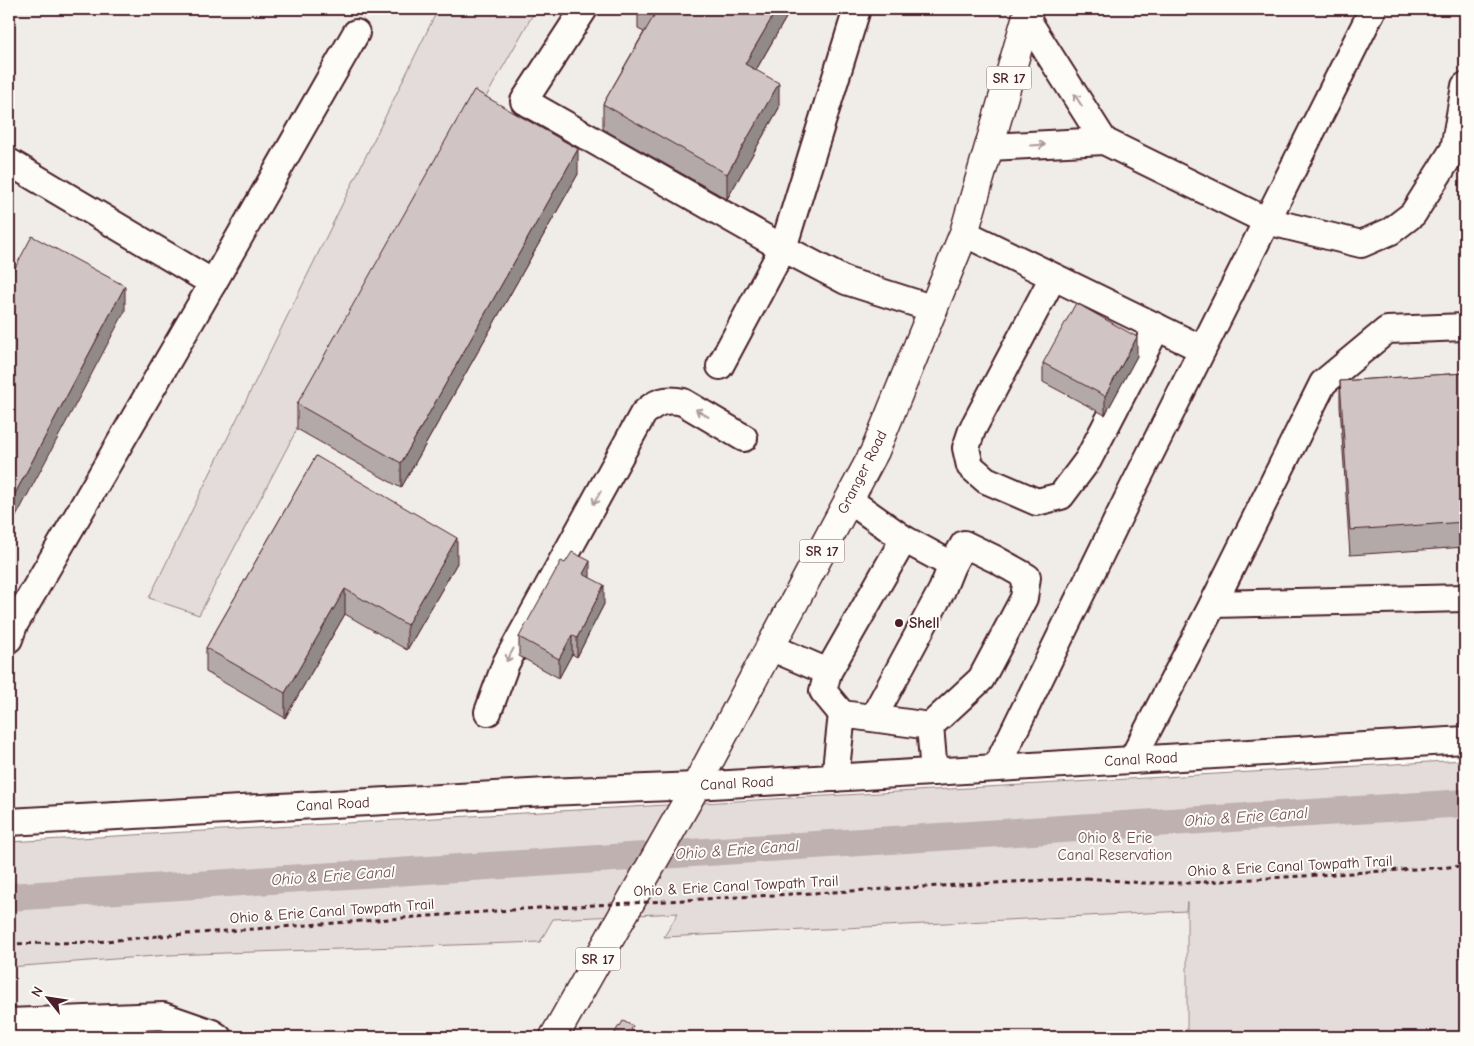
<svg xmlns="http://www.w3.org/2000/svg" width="1474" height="1046" viewBox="0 0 1474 1046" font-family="'Comic Neue',sans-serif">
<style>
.built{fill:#f0ece8}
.green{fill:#e3dcda;stroke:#967e82}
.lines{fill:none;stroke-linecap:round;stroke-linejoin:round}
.canal{stroke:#c0b1b1;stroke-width:28}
.minor-casing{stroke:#4a1f2b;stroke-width:30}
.major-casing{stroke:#4a1f2b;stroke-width:31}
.path{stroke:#4a1f2b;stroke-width:3;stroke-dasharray:5 4;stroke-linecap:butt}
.minor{stroke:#fdfcf7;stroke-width:26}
.major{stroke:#fdfcf7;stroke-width:28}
.path-bridge{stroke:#4a1f2b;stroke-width:3;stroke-dasharray:5 4;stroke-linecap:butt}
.wall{fill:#b3a9a9;stroke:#4a1f2b}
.shaded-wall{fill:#928a89;stroke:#4a1f2b}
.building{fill:#d0c5c4;stroke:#4a1f2b}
.oneway{stroke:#ac999b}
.poi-dot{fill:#4a1f2b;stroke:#fdfcf7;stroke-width:2}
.labels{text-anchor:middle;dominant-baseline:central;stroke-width:4;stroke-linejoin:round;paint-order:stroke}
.shield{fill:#fdfcf7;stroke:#806168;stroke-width:1}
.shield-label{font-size:14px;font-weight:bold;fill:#4a1f2b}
.street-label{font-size:15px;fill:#4a1f2b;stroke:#fdfcf7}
.poi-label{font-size:15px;font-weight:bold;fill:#4a1f2b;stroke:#fdfcf7;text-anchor:start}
.park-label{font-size:15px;fill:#704e57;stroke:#fdfcf7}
.water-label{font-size:16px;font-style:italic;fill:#73525a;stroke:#fdfcf7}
</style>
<rect width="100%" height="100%" fill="#fdfcf7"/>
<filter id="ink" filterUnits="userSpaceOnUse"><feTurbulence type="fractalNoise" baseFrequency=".02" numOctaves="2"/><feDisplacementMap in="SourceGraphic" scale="10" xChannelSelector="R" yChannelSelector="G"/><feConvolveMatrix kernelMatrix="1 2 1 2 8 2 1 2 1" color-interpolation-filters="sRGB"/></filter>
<g filter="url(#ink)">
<!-- built -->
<g class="built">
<path d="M9 9H1465V740L9 822Z"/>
<path d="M1186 911V1037H9V967L168 955 553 919 678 913 665 937Z"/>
</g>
<!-- green -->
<g class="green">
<path d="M438 9H536L297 429 199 615 149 598Z"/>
<path d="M1465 760V1037H1187V902L1186 911 664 937 678 913 553 919 540 942 168 955 9 967V842Z"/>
</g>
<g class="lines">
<!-- canal -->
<path class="canal" d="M9 897 1465 803"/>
<!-- minor casing -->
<g class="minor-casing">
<g id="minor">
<path d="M584 9 524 101 783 248 720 366"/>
<path d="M857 9 783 248 846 281 934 309"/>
<path d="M1026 18 1104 141"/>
<path d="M989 147 1104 141 1267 221 1361 244 1391 231 1413 214 1454 149 1465 86"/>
<path d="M9 162 213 283 14 625 9 639"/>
<path d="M964 233 1202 349"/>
<path d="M1053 277 972 430 966 448 970 466 986 480 1037 502 1061 496 1088 460 1157 327"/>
<path d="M213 283 356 33"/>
<path d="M904 539 952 565 964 544 995 559 1027 577 1024 598 981 679 930 726"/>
<path d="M1213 604 1465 598"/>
<path d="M770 647 828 672"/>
<path d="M488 712 506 663 643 414C655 402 665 398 683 402L744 438"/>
<path d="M842 714 823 691 828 672 904 539 849 500"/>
<path d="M873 718 942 590 952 565"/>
<path d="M1132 760 1213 604 1323 383 1387 330 1465 327"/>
<path d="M996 768 1127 500 1373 9"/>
<path d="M835 778 842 714 930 726 934 772"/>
<path d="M9 822 547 792 696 786 1465 740"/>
<path d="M9 1022 163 1016 212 1033 218 1037"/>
</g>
</g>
<!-- major casing -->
<g class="major-casing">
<path id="major" d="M554 1037 696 786 875 451 964 233 1029 9"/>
</g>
<!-- path -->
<g class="path">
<path d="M1087 878 1143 883H1188L1465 866"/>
<path d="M9 944 95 942 159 936"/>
</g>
<!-- minor -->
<use href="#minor" class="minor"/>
<!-- major -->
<use href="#major" class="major"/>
<!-- path-bridge -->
<path class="path-bridge" d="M159 936 538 908 1087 878"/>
</g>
<!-- wall -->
<g class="wall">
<path d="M638 9H791L756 70 779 108 727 199 603 129V104L644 32 638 29Z"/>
<path d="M578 174 401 488 297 429V404Z"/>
<path d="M1137 356 1105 415 1043 382V363Z"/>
<path d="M1465 373V547L1350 555 1340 406V381Z"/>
<path d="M316 456 457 563 407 650 345 614 285 718 206 672V648Z"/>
<path d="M590 578 604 604 577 657 572 654 559 678 519 656V637Z"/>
</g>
<!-- shaded-wall -->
<g class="shaded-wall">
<path d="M777 9H791L745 89V64Z"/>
<path d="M779 83V108L727 199V174Z"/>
<path d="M578 149V174L401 488V463Z"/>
<path d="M125 286V311L9 530V505Z"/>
<path d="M1137 337V356L1105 415V396Z"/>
<path d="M457 538V563L407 650V625Z"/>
<path d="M590 561V580L583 574Z"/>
<path d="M604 585V604L577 657V638Z"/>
<path d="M345 589V614L285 718V693Z"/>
<path d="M572 635V654L559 678V659Z"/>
</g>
<!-- building -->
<g class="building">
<path d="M646 9H777L745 64 779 83 727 174 603 104 655 14Z"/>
<path d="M474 90 578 149 401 463 297 404Z"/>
<path d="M32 236 125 286 9 505V279Z"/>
<path d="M1076 303 1137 337 1105 396 1043 363Z"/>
<path d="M1465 373V522L1350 530 1340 381Z"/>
<path d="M316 456 457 538 407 625 345 589 285 693 206 648Z"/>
<path d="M572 552 590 561 583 574 604 585 577 638 572 635 559 659 519 637 561 561 565 563Z"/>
<path d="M623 1021 633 1026 631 1030 644 1037H613L619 1025 620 1026Z"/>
<path d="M141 1032 142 1037H38Z"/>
<path d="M653 1034 659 1037H651Z"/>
</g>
<!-- one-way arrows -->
<defs><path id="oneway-shaft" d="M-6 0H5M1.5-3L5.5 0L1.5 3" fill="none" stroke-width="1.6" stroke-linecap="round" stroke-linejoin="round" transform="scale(1.25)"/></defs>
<g class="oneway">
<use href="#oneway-shaft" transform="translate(1078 100) rotate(-122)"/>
<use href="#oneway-shaft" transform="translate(1038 145) rotate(-3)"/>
<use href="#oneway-shaft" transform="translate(702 413) rotate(-149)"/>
<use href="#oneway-shaft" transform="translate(597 498) rotate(119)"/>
<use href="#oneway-shaft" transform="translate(510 655) rotate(119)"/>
</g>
</g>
<!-- markers -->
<circle class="poi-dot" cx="899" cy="623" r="5"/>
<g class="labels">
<!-- shield labels -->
<g class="shield">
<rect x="986.5" y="66.5" width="45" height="23" rx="4"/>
<rect x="799.5" y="539.5" width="45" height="23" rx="4"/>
<rect x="575.5" y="947.5" width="45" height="23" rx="4"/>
</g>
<g class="shield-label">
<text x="1009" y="78">SR 17</text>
<text x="822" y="551">SR 17</text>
<text x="598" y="959">SR 17</text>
</g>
<!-- street labels -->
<g class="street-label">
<text transform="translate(862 472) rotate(-63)">Granger Road</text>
<text transform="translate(1141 759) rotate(-3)">Canal Road</text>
<text transform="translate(737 783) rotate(-3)">Canal Road</text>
<text transform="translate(333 804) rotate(-3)">Canal Road</text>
<text transform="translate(1290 866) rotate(-3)">Ohio &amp; Erie Canal Towpath Trail</text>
<text transform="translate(736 886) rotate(-3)">Ohio &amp; Erie Canal Towpath Trail</text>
<text transform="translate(332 911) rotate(-4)">Ohio &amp; Erie Canal Towpath Trail</text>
</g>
<!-- poi labels -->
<g class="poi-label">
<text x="909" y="623">Shell</text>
</g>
<!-- park labels -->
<g class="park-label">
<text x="1115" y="838">Ohio &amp; Erie<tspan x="1115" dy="17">Canal Reservation</tspan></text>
</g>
<!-- water labels -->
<g class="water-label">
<text transform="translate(1246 817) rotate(-4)">Ohio &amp; Erie Canal</text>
<text transform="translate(737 850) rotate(-4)">Ohio &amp; Erie Canal</text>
<text transform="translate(333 876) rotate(-4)">Ohio &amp; Erie Canal</text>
</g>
</g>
<!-- margin -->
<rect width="1474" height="1046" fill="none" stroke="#fdfcf7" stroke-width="30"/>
<rect x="15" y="15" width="1444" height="1016" fill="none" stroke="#4a1f2b" stroke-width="2" filter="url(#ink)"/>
<!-- north arrow -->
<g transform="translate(48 998) rotate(300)" stroke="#fdfcf7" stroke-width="4" paint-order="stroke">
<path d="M0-4L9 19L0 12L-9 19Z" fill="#4a1f2b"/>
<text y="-8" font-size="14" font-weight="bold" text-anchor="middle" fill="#4a1f2b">N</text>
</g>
</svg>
